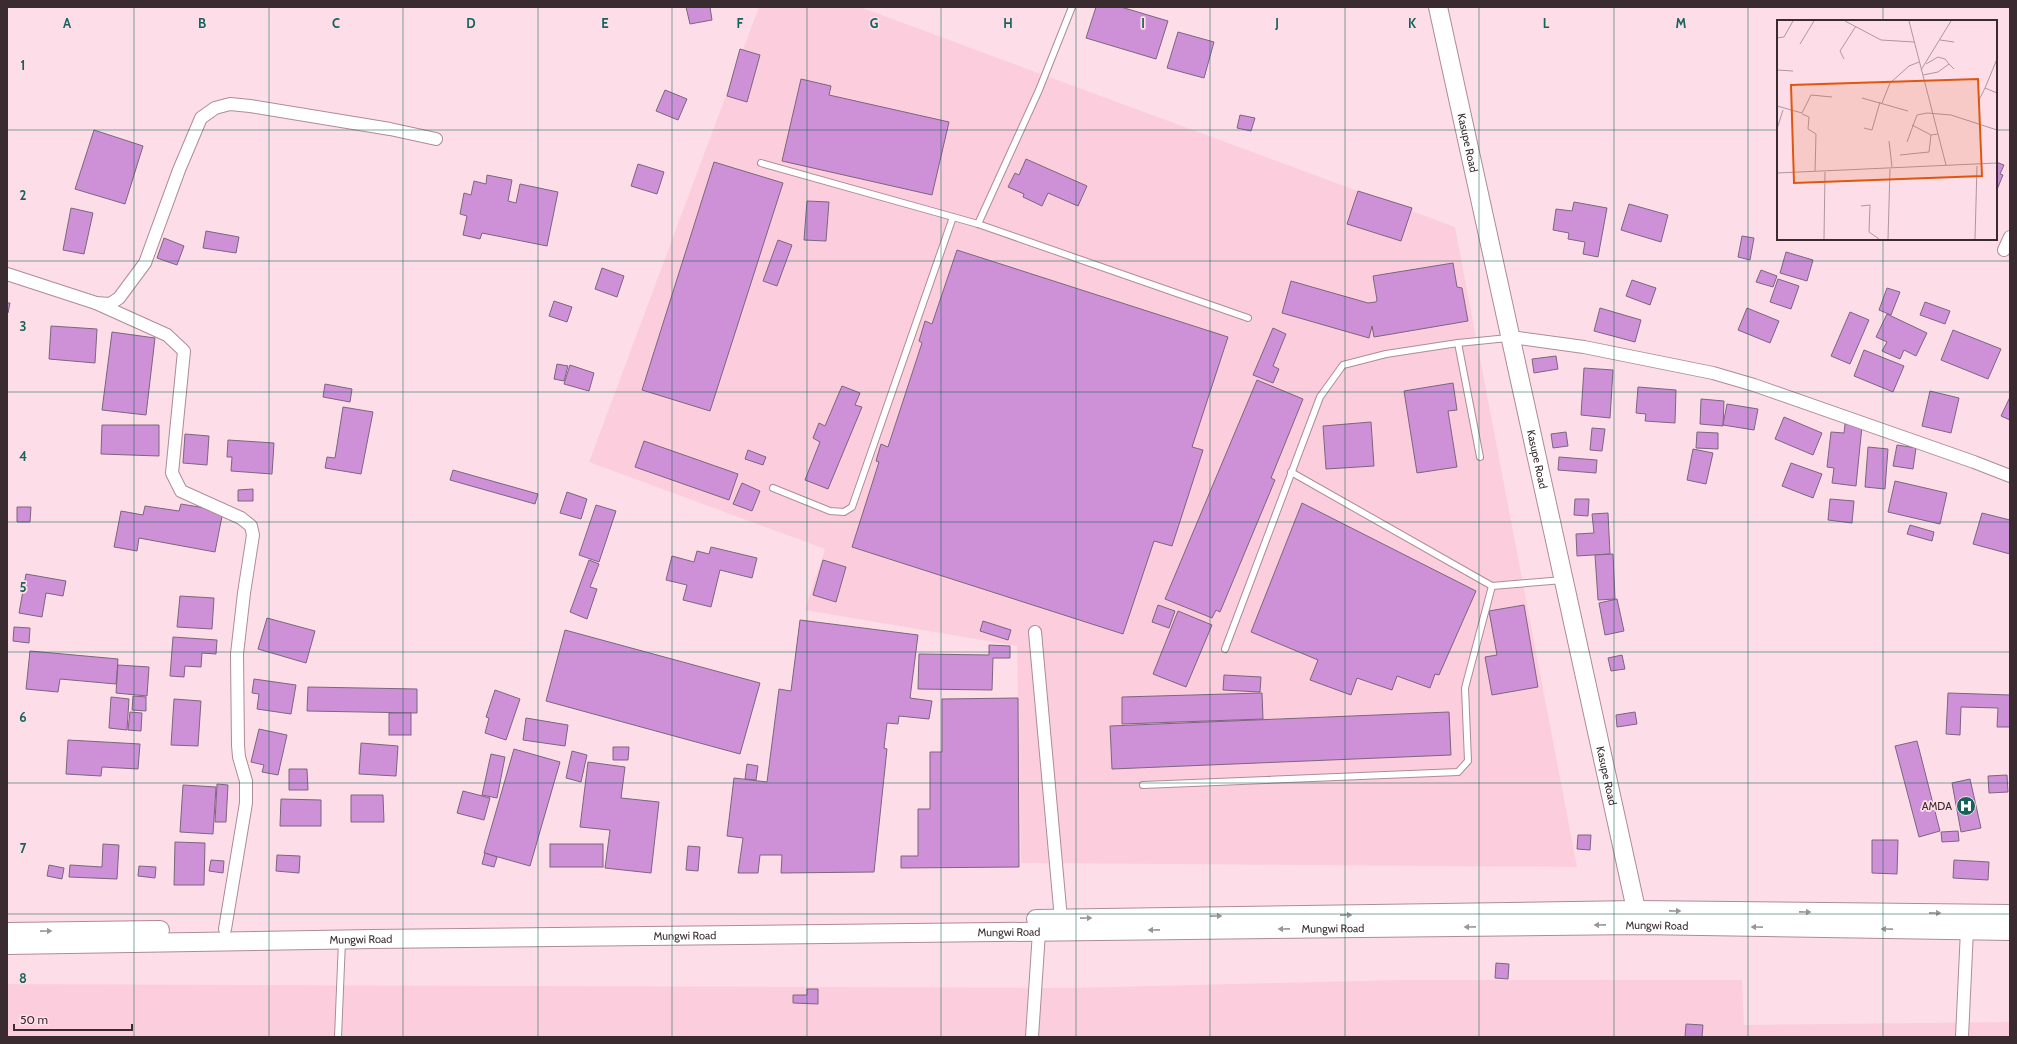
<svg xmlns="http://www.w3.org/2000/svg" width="2017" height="1044" viewBox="0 0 2017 1044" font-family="Cabin,sans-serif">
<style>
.built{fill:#fccedd}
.building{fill:#ce90d7;stroke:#7b667e}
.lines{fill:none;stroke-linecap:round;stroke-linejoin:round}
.lane-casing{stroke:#ae8b97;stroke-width:8}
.street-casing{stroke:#ae8b97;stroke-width:14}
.secondary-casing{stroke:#ae8b97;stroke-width:20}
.lane{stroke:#fff;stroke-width:6}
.street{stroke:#fff;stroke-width:12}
.secondary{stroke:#fff;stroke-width:18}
.oneway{fill:#9c9597}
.grid{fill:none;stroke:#17625a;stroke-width:1;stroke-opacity:0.55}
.labels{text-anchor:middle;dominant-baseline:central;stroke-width:3.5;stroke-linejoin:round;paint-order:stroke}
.street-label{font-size:11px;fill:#392b2f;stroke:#fddee8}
.poi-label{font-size:11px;fill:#392b2f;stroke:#fddee8;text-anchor:end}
.inset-road{fill:none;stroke:#af969e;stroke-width:1}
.view{fill:#df570e;fill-opacity:0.15;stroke:#df570e;stroke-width:2}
.inset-edge{fill:none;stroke:#392b2f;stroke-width:2}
.grid-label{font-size:13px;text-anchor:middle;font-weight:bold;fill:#17625a;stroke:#fddee8;stroke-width:3.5;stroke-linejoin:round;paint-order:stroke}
</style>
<rect width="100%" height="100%" fill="#fddee8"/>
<!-- built -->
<g class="built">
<path d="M759 7H860L1455 227 1577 867 1021 863 1017 646 805 610 825 549 589 462Z"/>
<path d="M1397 980H1742L1744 1025 2010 1022V1037H7V984L1072 988Z"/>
</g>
<!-- building -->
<g class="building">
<path d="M686 7H710L712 20 690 24Z"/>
<path d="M1096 7H1121L1168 21 1156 59 1086 38Z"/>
<path d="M1178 32 1214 42 1204 78 1167 68Z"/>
<path d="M740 49 760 55 747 102 727 96Z"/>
<path d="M801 79 831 86 829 95 949 122 932 195 782 161Z"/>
<path d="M665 90 687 99 678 120 656 111Z"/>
<path d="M1240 115 1255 118 1251 131 1237 128Z"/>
<path d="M94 130 143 146 125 204 75 189Z"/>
<path d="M1026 159 1087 186 1078 206 1048 193 1042 206 1023 197 1024 194 1008 187 1015 173 1019 175Z"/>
<path d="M714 162 783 183 710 411 642 390Z"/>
<path d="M1996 162 2004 165 2000 174 2003 175 1996 192Z"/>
<path d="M638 164 664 172 657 194 631 186Z"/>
<path d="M487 175 512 180 508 201 516 203 520 184 558 192 547 246 482 233 480 239 463 235 467 216 460 214 464 193 471 195 474 181 486 184Z"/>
<path d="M1358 191 1412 208 1401 241 1347 224Z"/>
<path d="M807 201 829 202 826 241 804 240Z"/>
<path d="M1574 202 1607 208 1598 257 1583 254 1585 242 1568 239 1569 233 1553 230 1556 209 1572 211Z"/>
<path d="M1629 204 1668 215 1661 242 1621 230Z"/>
<path d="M71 208 93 213 84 254 63 250Z"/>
<path d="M206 231 239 237 236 253 203 248Z"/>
<path d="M1742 236 1754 238 1750 260 1738 257Z"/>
<path d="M164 238 184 246 177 265 157 258Z"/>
<path d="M778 240 792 245 777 286 763 281Z"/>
<path d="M957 250 1228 337 1192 447 1203 450 1172 546 1154 541 1123 634 852 547 879 462 876 461 881 444 888 447 922 343 919 341 925 321 932 324Z"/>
<path d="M1786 252 1813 260 1807 281 1780 273Z"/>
<path d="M1453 263 1457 287 1462 288 1468 321 1374 337 1372 326 1369 338 1282 313 1291 281 1368 303 1376 302 1377 300 1373 276Z"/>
<path d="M602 268 624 276 617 297 595 289Z"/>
<path d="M1761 270 1777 276 1773 287 1756 282Z"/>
<path d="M1778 279 1799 286 1791 309 1770 302Z"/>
<path d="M1632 280 1656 288 1650 305 1626 296Z"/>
<path d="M1887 288 1900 292 1891 315 1879 310Z"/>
<path d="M554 301 572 307 567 322 549 316Z"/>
<path d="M1925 302 1950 311 1945 324 1920 315Z"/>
<path d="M7 303H10L8 313H7Z"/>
<path d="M1600 308 1641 320 1635 342 1594 331Z"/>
<path d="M1747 308 1779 321 1770 343 1738 330Z"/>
<path d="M1850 312 1869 320 1850 364 1831 356Z"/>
<path d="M1887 314 1927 333 1916 356 1904 350 1900 359 1882 351 1887 342 1876 337Z"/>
<path d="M51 326 97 329 95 363 49 359Z"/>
<path d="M1273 328 1286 334 1273 366 1279 369 1273 383 1253 375Z"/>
<path d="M1953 330 2001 349 1988 379 1941 360Z"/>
<path d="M112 332 155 338 146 415 102 410Z"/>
<path d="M1864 350 1904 366 1893 392 1854 376Z"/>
<path d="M1556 356 1558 369 1534 373 1532 359Z"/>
<path d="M557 364 568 366 564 381 554 379Z"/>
<path d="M570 365 594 373 589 391 564 384Z"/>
<path d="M1584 368 1613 370 1610 418 1581 415Z"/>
<path d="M1257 380 1303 399 1271 478 1275 480 1220 612 1216 610 1212 618 1165 599Z"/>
<path d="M1453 383 1457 410 1448 411 1457 467 1417 473 1404 391Z"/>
<path d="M325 384 352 389 350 402 323 397Z"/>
<path d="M842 386 860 393 855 405 862 407 828 489 805 480 820 442 813 438 819 423 825 426Z"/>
<path d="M1638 387 1676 390 1675 423 1645 421 1646 414 1636 413Z"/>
<path d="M1930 391 1959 398 1951 433 1922 426Z"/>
<path d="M2010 397V420L2001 416Z"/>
<path d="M1701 399 1724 401 1723 426 1700 424Z"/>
<path d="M1727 404 1758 409 1754 430 1723 425Z"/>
<path d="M343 407 373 412 361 474 325 468 327 457 335 458Z"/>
<path d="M1784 417 1822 433 1813 455 1775 439Z"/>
<path d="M1371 422 1374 466 1326 469 1323 426Z"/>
<path d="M1845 424 1862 426 1856 486 1832 483 1834 468 1827 467 1831 432 1844 433Z"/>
<path d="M102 425H159V456L101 454Z"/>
<path d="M1592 428 1605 429 1602 451 1590 450Z"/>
<path d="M1566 432 1568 446 1553 448 1551 434Z"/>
<path d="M1697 432 1718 433V449L1696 448Z"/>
<path d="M185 434 209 436 207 465 183 463Z"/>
<path d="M228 440 274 443 272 474 231 471 232 457H227Z"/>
<path d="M644 441 738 474 729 500 635 467Z"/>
<path d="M1897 445 1916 448 1913 469 1893 466Z"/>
<path d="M1868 447 1888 449 1885 489 1865 487Z"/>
<path d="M1693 449 1713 453 1706 484 1687 480Z"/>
<path d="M748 450 766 457 763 465 745 459Z"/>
<path d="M1559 457 1597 460 1596 473 1558 470Z"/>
<path d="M1791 463 1822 474 1813 498 1782 486Z"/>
<path d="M453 470 538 494 535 504 450 480Z"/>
<path d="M1895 481 1947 493 1940 524 1888 512Z"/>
<path d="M742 483 760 491 752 511 733 504Z"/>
<path d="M253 489V501H238V490Z"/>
<path d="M567 492 587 499 581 519 560 513Z"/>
<path d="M1575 499H1589L1588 516 1574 515Z"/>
<path d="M1830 499 1854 501 1852 523 1828 520Z"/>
<path d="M1302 503 1476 591 1439 675 1435 674 1430 688 1397 676 1392 690 1357 678 1351 695 1310 680 1318 660 1251 632Z"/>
<path d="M181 504 223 511 215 552 139 538 137 551 114 547 121 511 143 515 145 506 179 511Z"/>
<path d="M596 505 616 511 599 562 579 555Z"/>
<path d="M17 507H31L30 522H17Z"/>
<path d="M1608 513 1610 554 1577 556 1576 534 1594 533 1592 514Z"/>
<path d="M1982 513 2010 520V554L1973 544Z"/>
<path d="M1910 525 1934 532 1932 541 1907 534Z"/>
<path d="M711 547 757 558 752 578 720 570 711 607 683 600 687 585 666 580 672 556 694 562 697 551 709 554Z"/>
<path d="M1613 554 1615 599 1598 600 1595 555Z"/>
<path d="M589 560 599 564 590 587 597 589 587 619 570 612Z"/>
<path d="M823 560 846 567 836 602 813 595Z"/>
<path d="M26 574 66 581 63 596 46 593 42 617 19 613Z"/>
<path d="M180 596 214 598 212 629 177 627Z"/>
<path d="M1617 599 1624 631 1605 635 1599 603Z"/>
<path d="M1158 605 1175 611 1169 628 1152 622Z"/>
<path d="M1524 605 1538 687 1492 695 1485 657 1497 655 1489 611Z"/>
<path d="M1178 611 1212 625 1186 687 1153 674Z"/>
<path d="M267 618 315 631 306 663 258 649Z"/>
<path d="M800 620 918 635 910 698 932 701 929 719 899 716 898 724 887 723 884 748 887 749 874 872 781 873 782 855H760L758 873H738L743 838 727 836 734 778 767 782 779 689 791 691Z"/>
<path d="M983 621 1011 630 1008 640 980 631Z"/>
<path d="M14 627 30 628 29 643 13 641Z"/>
<path d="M565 630 760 683 740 754 546 701Z"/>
<path d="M173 637 217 640 216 654 202 653 201 667 185 666 184 677 170 676Z"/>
<path d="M989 645 1010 646V658H993L992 690 918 689 919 654 989 655Z"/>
<path d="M30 651 118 659 116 684 60 679 58 692 26 689Z"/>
<path d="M1622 655 1625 669 1611 671 1608 658Z"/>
<path d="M118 665 149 667 147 696 116 693Z"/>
<path d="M1224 675 1261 677 1260 692 1223 690Z"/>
<path d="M254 679 296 685 291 714 257 709 259 694 252 693Z"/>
<path d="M308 687 417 689V713L307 711Z"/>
<path d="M495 690 520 699 506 740 485 733 489 718 486 717Z"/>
<path d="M1262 693 1263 719 1122 724V697Z"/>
<path d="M1948 693 2010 695V727H1997L1998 708 1961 707 1960 735 1946 734Z"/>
<path d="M133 696 146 697V711L132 710Z"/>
<path d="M111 697 129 699 127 730 109 728Z"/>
<path d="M1018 698 1019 867 901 868V856H918V809H930V752H942V699Z"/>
<path d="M174 699 201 701 198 746 171 745Z"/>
<path d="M130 712 142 713 141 731 128 730Z"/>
<path d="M1449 712 1451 755 1112 769 1110 726Z"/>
<path d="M1635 712 1637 724 1617 727 1616 715Z"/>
<rect x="389" y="713" width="22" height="22"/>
<path d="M526 718 568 725 565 746 523 740Z"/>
<path d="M259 729 287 735 278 775 262 772 264 765 251 762Z"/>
<path d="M68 740 140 744 138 769 102 767 101 776 66 774Z"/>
<path d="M1917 741 1940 831 1919 837 1895 746Z"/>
<path d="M361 743 398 746 396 776 359 774Z"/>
<path d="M613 747H629L628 760H613Z"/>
<path d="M514 749 560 762 530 866 484 853Z"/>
<path d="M572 751 587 755 581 782 566 778Z"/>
<path d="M491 754 505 757 497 798 482 795Z"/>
<path d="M588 762 625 767 621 798 659 802 651 873 605 868 610 830 580 827Z"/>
<path d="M747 764 758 766 756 780 745 779Z"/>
<path d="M289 769H307L308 790H289Z"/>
<path d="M2007 775 2008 792 1989 793 1988 776Z"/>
<path d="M1970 779 1981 828 1961 832 1952 783Z"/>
<path d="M217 784 228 785 226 822H215Z"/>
<path d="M183 785 216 787 213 834 180 832Z"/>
<path d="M463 791 490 798 484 820 457 813Z"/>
<path d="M351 795H383L384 822H351Z"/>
<path d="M281 799 321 800V826H280Z"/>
<path d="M1958 831 1959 841 1942 842 1941 832Z"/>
<path d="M1578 835H1591L1590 850 1577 849Z"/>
<path d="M1872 840H1898L1897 874 1872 873Z"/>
<path d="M175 842 205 843 204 885H174Z"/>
<path d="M103 844 119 845 117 879 69 877 70 865 102 867Z"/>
<rect x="550" y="844" width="53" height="23"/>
<path d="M688 846 700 847 698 871 686 870Z"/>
<path d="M485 853 497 857 494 867 482 864Z"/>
<path d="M277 855 300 856 299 873 276 871Z"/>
<path d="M211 860 224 861 223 873 209 871Z"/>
<path d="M1954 860 1989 862 1988 880 1953 878Z"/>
<path d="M49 865 64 868 62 879 47 876Z"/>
<path d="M139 866 156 867 155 878 138 876Z"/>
<path d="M1496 963 1509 964 1508 979 1495 978Z"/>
<path d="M807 989H818V1004L793 1003V995H807Z"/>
<path d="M1686 1024 1703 1025 1702 1037H1685Z"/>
</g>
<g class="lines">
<!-- lane casing -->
<g class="lane-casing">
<g id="lane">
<path d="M761 163 978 224 1248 318"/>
<path d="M978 224 1039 90 1072 7"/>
<path d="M1458 343 1480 457"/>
<path d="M1291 472 1492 586 1563 580"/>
<path d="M773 488 830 511 844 512 852 507 953 217"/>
<path d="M1225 649 1320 397 1343 365 1386 354 1458 343 1508 338"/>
<path d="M1143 785 1458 772 1468 761 1465 688 1492 586"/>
<path d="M338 1037 342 941"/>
</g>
</g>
<!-- street casing -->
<g class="street-casing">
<g id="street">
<path d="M2004 250 2010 237"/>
<path d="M7 274 96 303 110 304 119 298 145 263 179 170 201 118 215 108 230 104 250 106 390 129 436 139"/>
<path d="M96 303 167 335 184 351 172 473 181 491 241 518 251 526 253 535 244 593 237 654 238 745 239 757 246 781V803L225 929"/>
<path d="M1511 337 1584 347 1713 373 1754 385 1974 462 2010 476"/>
<path d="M1035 632 1061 919"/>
<path d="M1032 1037 1039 932"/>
<path d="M1962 1037 1967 930"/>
</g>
</g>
<!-- secondary casing -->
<g class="secondary-casing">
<g id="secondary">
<path id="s1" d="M1438 7 1639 923"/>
<path d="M1036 919 1636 910 2010 914"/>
<path d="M7 932 160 930"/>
<path id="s2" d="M7 945 373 939 1639 925 2010 931"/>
</g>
</g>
<!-- lane -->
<use href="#lane" class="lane"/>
<!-- street -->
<use href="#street" class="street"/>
<!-- secondary -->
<use href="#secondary" class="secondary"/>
</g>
<!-- one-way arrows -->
<defs><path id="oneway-solid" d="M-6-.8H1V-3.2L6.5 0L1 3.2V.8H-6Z"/></defs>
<g class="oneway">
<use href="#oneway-solid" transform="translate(1675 911) rotate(1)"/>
<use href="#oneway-solid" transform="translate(1805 912) rotate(1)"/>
<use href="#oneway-solid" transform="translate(1935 913) rotate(1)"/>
<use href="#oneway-solid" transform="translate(1346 915) rotate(-1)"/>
<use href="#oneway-solid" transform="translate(1216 916) rotate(-1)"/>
<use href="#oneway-solid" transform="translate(1086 918) rotate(-1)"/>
<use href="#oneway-solid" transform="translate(1600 925) rotate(179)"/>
<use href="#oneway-solid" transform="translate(1470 927) rotate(179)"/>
<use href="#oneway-solid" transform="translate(1757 927) rotate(-179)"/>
<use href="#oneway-solid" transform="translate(1284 929) rotate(179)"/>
<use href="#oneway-solid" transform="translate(1887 929) rotate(-179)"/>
<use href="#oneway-solid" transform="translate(1154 930) rotate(179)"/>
<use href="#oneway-solid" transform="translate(46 931) rotate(-1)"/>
</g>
<!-- grid -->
<path class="grid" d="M134 7V1037M269 7V1037M403 7V1037M538 7V1037M672 7V1037M807 7V1037M941 7V1037M1076 7V1037M1210 7V1037M1345 7V1037M1479 7V1037M1614 7V1037M1748 7V1037M1883 7V21M7 130H1778M1996 130H2010M1883 239V1037M7 261H2010M7 392H2010M7 522H2010M7 652H2010M7 783H2010M7 914H2010"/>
<!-- icons -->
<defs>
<g id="hospital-disc" transform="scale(1)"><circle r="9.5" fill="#17625a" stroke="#fddee8"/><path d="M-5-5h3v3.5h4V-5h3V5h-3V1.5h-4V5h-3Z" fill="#fff"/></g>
</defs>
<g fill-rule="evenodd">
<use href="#hospital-disc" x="1966" y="806"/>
</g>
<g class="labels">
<!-- street labels -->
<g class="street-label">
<text stroke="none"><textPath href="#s1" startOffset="139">Kasupe Road</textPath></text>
<text stroke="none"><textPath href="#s1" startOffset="463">Kasupe Road</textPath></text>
<text stroke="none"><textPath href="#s1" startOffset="787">Kasupe Road</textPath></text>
<text stroke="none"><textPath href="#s2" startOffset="1650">Mungwi Road</textPath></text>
<text stroke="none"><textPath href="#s2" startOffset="1326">Mungwi Road</textPath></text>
<text stroke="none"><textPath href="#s2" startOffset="1002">Mungwi Road</textPath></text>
<text stroke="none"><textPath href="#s2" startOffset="678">Mungwi Road</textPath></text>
<text stroke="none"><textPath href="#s2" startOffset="354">Mungwi Road</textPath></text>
</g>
<!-- poi labels -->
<g class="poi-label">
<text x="1952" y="806">AMDA</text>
</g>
</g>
<!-- overview -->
<g transform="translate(1777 20)">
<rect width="220" height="220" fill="#fddee8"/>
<path class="inset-road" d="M68 1 104 20 137 22M132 1 169 145M0 18 7 17 16 1M163 20 177 22M23 24 37 1M67 39 63 31 79 6M220 39 208 68 220 73M149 44 161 37 168 39 172 44M0 50 16 51M144 50 174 1M146 55 161 52 172 44 177 49M85 78 131 91M201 82 208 68M105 83 113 63 132 46 142 42M0 86 25 93 34 75 55 77M25 94 32 97 31 109 39 114 38 151M135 105 154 115 161 114M87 108 95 110 103 82M0 109 6 90M112 121 115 147M130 122 140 95 150 93 174 95 220 110M123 135 152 132 154 115M0 153 220 143M84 186 93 185 92 212 102 219M47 219 48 152M111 219 113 149M198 219 200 146"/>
<path class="view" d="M201 59 205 156 17 163 14 65Z"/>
<rect width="220" height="220" class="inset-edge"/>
</g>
<g class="grid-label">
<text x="67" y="28">A</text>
<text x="202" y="28">B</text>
<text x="336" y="28">C</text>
<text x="471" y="28">D</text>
<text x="605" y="28">E</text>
<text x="740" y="28">F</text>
<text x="874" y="28">G</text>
<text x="1008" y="28">H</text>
<text x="1143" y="28">I</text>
<text x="1277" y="28">J</text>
<text x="1412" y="28">K</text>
<text x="1546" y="28">L</text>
<text x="1681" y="28">M</text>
<text x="23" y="70">1</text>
<text x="23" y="200">2</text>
<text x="23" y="331">3</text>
<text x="23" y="461">4</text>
<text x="23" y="592">5</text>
<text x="23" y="722">6</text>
<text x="23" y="853">7</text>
<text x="23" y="983">8</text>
</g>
<!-- border -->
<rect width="2017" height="1044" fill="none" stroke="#392b2f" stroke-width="16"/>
<!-- scale -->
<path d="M14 1024v6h118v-6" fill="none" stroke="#392b2f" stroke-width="2"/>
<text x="20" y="1024" font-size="12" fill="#392b2f" stroke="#fddee8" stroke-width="3" paint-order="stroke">50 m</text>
</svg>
